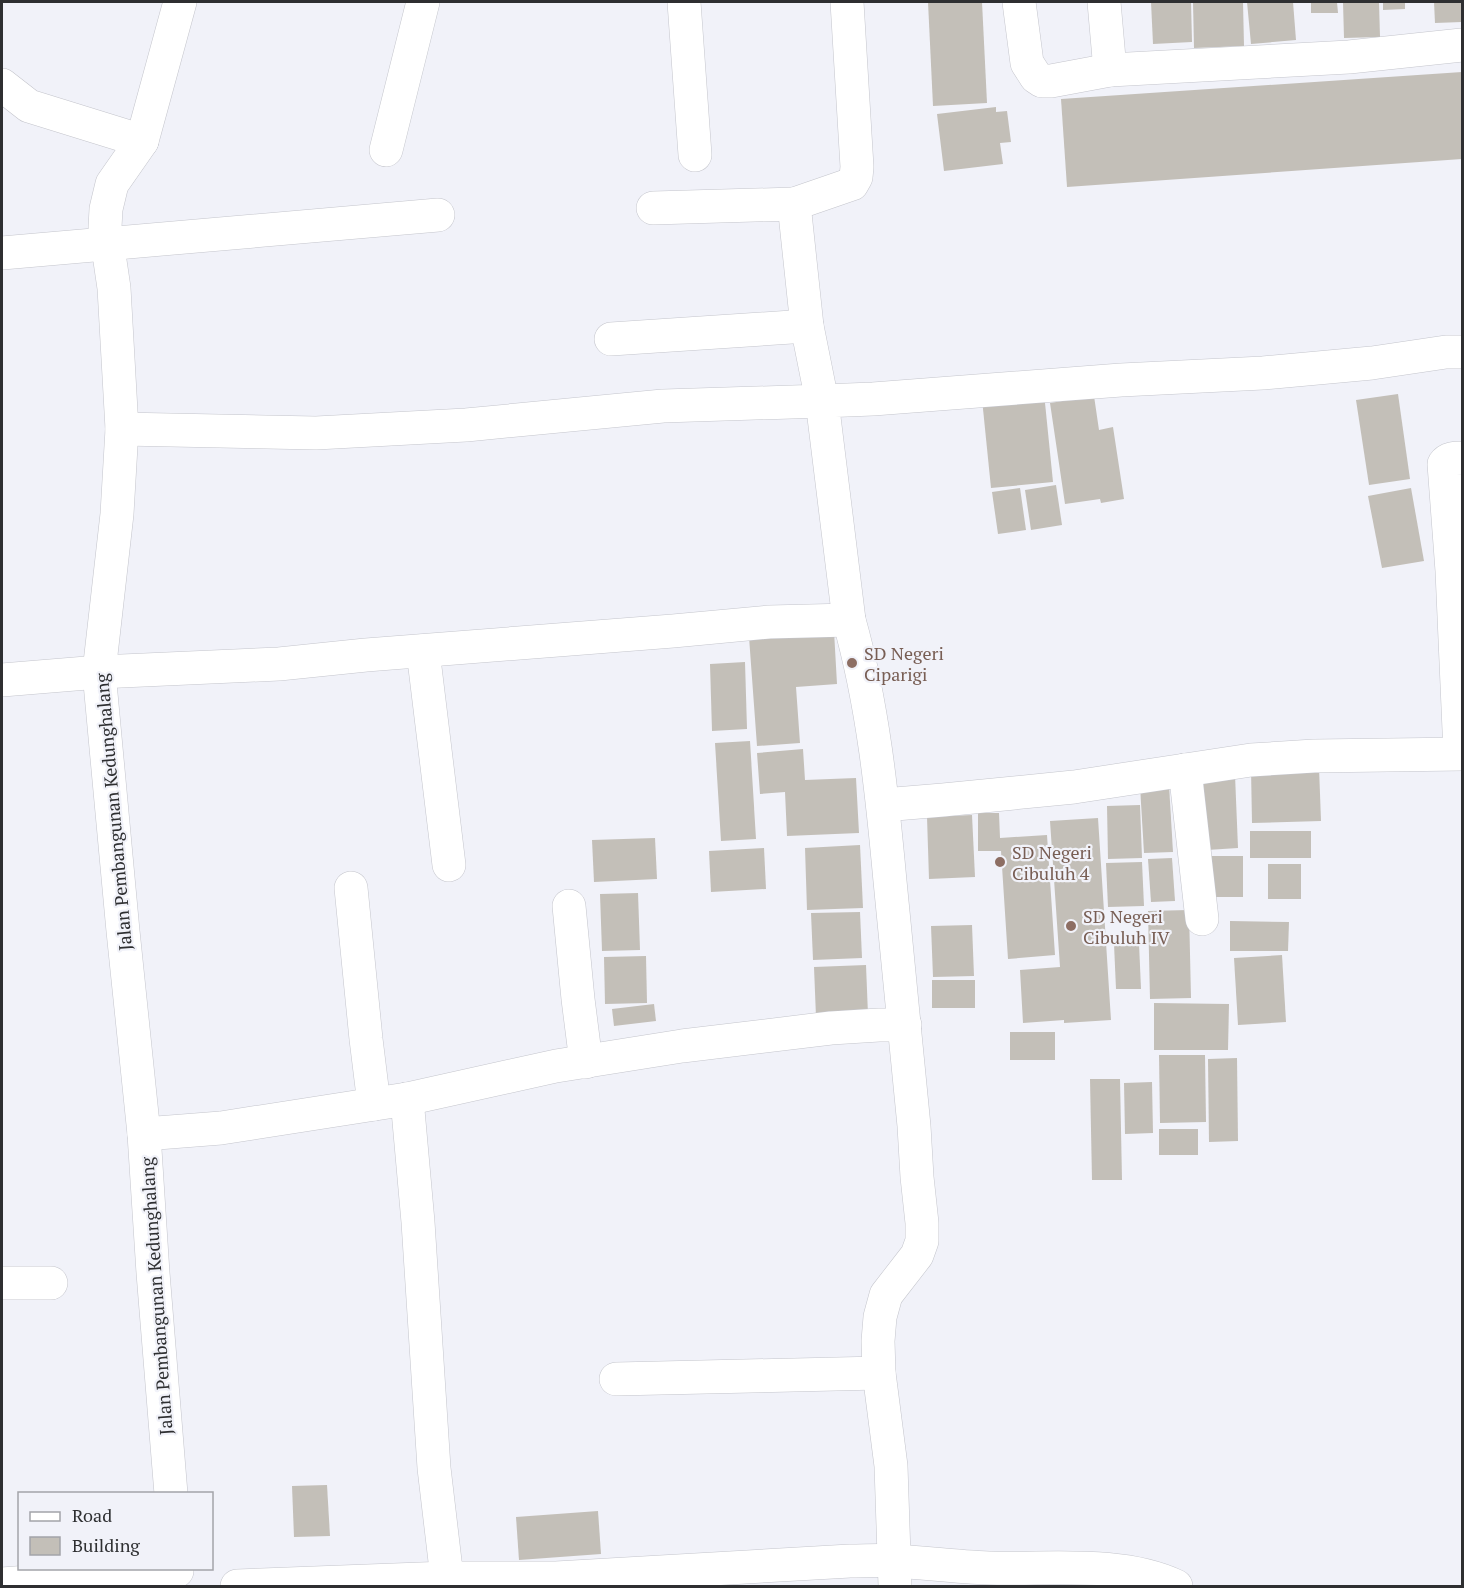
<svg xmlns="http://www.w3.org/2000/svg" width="1464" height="1588" viewBox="0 0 1464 1588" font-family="'PT Serif',serif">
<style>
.building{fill:#c3bfb8}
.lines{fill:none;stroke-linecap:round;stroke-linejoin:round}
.minor-casing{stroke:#c4c5cc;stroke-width:34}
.minor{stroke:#fff;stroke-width:33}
.education-dot{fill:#8d6e63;stroke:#f1f2f9;stroke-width:2}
.labels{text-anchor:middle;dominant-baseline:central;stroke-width:4.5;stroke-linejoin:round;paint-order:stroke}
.education-label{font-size:18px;fill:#785e54;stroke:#f1f2f9;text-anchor:start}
.street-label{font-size:18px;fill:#2e2f31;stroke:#f1f2f9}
</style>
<rect width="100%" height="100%" fill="#f1f2f9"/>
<!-- building -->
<g class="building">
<path d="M928 2H982L987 103 933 106Z"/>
<path d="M1151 2H1191L1192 42 1153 44Z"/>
<path d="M1193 2H1243L1244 46 1194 48Z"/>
<path d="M1247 2H1293L1296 40 1251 44Z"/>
<path d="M1311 2H1337L1338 13H1311Z"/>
<path d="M1343 2H1379L1380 37 1344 38Z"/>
<path d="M1383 2H1405V9L1383 10Z"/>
<path d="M1434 2H1462V22L1435 23Z"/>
<path d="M1462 72V159L1067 187 1061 99Z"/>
<path d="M996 107V112L1007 111 1011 142 1000 143 1003 164 944 171 937 114Z"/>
<path d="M1044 393 1053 482 991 488 982 399Z"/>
<path d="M1398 394 1410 479 1369 485 1356 400Z"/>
<path d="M1094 396 1099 430 1113 427 1124 499 1101 503 1100 499 1065 504 1050 403Z"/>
<path d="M1056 485 1062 525 1031 530 1025 490Z"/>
<path d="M1020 488 1026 530 998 534 992 492Z"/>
<path d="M1411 488 1424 561 1382 568 1368 496Z"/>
<path d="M834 631 837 684 796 687 800 743 757 746 749 637Z"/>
<path d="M745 662 747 729 712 731 710 664Z"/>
<path d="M750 741 756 839 721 841 715 743Z"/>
<path d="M803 749 805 780 856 778 859 833 787 836 785 792 760 794 757 753Z"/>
<path d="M1319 767 1321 821 1252 823 1251 769Z"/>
<path d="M1235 775 1238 848 1207 850 1203 776Z"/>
<path d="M1169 785 1173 852 1144 853 1140 786Z"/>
<path d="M1140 805 1142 858 1108 859 1107 806Z"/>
<path d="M978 813H999L1000 838 1047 835 1055 955 1008 959 1001 851H978Z"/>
<path d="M972 815 975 877 929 879 927 817Z"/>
<path d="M1098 818 1111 1020 1064 1023V1020L1023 1023 1020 970 1060 967 1050 821Z"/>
<rect x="1250" y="831" width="61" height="27"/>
<path d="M655 838 657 879 594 882 592 840Z"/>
<path d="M860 845 863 908 807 910 805 848Z"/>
<path d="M764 848 766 889 711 892 709 851Z"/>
<rect x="1208" y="856" width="35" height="41"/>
<path d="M1172 858 1175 901 1151 902 1148 859Z"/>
<path d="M1142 862 1144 906 1108 907 1106 863Z"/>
<rect x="1268" y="864" width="33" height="35"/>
<path d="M638 893 640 950 602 951 600 894Z"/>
<path d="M1189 910 1191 998 1150 999 1148 911Z"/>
<path d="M860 912 862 958 813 960 811 913Z"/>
<path d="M1230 921 1289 922 1288 951H1230Z"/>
<path d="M972 925 974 976 933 977 931 926Z"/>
<path d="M1139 943 1141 989H1116L1114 944Z"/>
<path d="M1282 955 1286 1022 1238 1025 1234 958Z"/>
<path d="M646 956 647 1003 605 1004 604 957Z"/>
<path d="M866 965 868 1015 816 1017 814 967Z"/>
<rect x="932" y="980" width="43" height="28"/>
<path d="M1154 1003 1229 1004 1228 1050H1154Z"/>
<path d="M654 1004 656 1021 614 1026 612 1009Z"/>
<rect x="1010" y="1032" width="45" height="28"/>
<path d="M1159 1055H1205L1206 1122 1160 1123Z"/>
<path d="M1237 1058 1238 1141 1209 1142 1208 1059Z"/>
<path d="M1090 1079H1120L1122 1180H1092Z"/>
<path d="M1152 1082 1153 1133 1125 1134 1124 1083Z"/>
<rect x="1159" y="1129" width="39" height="26"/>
<path d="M327 1485 330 1536 294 1537 292 1486Z"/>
<path d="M598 1511 601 1554 519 1560 516 1517Z"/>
</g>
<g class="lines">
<!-- minor casing -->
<g class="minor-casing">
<g id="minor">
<path d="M684 2 695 155"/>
<path d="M1019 2 1027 63 1036 77 1042 81H1051L1110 70 1349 57 1462 45"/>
<path d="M1104 2 1110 70"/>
<path d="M2 85 29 106 142 141"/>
<path d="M386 150 423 2"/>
<path d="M794 204 852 184 856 177 857 167 847 2"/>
<path d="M2 253 438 215"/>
<path d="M611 339 807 326"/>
<path d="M122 429 316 433 466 425 663 406 822 401 807 326 794 204 653 208"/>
<path d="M423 651 449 865"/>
<path d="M2 680 99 672 279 664 366 655 673 631 769 622 849 620"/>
<path d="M1460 753 1452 571 1444 464C1448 458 1455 458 1462 458"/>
<path d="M1185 770 1202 919"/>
<path d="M883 805 943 800 1074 787 1251 760 1314 756 1462 754"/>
<path d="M351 888 366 1039 374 1104"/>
<path d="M569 906 578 999 586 1062"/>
<path d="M407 1099 418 1222 434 1468 447 1578"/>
<path d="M144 1134 221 1128 407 1099 556 1066 682 1046 831 1028 879 1025H905"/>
<path d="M2 1283H51"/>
<path d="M616 1379 879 1373"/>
<path d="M171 1494 153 1273 144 1134 123 931 99 672 117 514 122 429 114 288 105 227 106 209 112 184 142 141 180 2"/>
<path d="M2 1584 177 1571"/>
<path d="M237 1586 447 1578H556L850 1561C865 1561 881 1560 896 1561 927 1563 958 1567 989 1568 1048 1570 1121 1560 1176 1586"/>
<path d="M895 1586 891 1466 879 1373 878 1341 880 1317 886 1295 917 1255 922 1241V1223L917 1177 914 1126C906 1045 898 963 890 881 882 794 873 705 849 620L822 401 873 399 1121 380 1263 373 1372 363 1446 352H1462"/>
</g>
</g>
<!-- minor -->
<use href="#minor" class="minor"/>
</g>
<!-- markers -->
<g class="education-dot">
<circle cx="852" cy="663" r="6"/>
<circle cx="1000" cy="862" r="6"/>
<circle cx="1071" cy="926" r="6"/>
</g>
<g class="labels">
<!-- education labels -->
<g class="education-label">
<text x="864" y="653">SD Negeri<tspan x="864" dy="21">Ciparigi</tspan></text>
<text x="1012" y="852">SD Negeri<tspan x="1012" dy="21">Cibuluh 4</tspan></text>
<text x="1083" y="916">SD Negeri<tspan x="1083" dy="21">Cibuluh IV</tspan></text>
</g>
<!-- street labels -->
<g class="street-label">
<text transform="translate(113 812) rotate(-95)">Jalan Pembangunan Kedunghalang</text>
<text transform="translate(156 1296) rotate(-94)">Jalan Pembangunan Kedunghalang</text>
</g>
</g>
<!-- border -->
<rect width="1464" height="1588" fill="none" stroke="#2e2f31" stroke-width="6"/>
<!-- legend -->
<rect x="18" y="1492" width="195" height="78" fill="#f1f2f9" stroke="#a3a4a9" stroke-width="1.5"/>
<rect x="30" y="1512" width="30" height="9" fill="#ffffff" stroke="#a3a4a9" stroke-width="1.5"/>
<text x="72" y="1522" font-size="18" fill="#2e2f31">Road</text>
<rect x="30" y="1537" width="30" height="18" fill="#c3bfb8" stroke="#a3a4a9" stroke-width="1.5"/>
<text x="72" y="1552" font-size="18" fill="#2e2f31">Building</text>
</svg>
